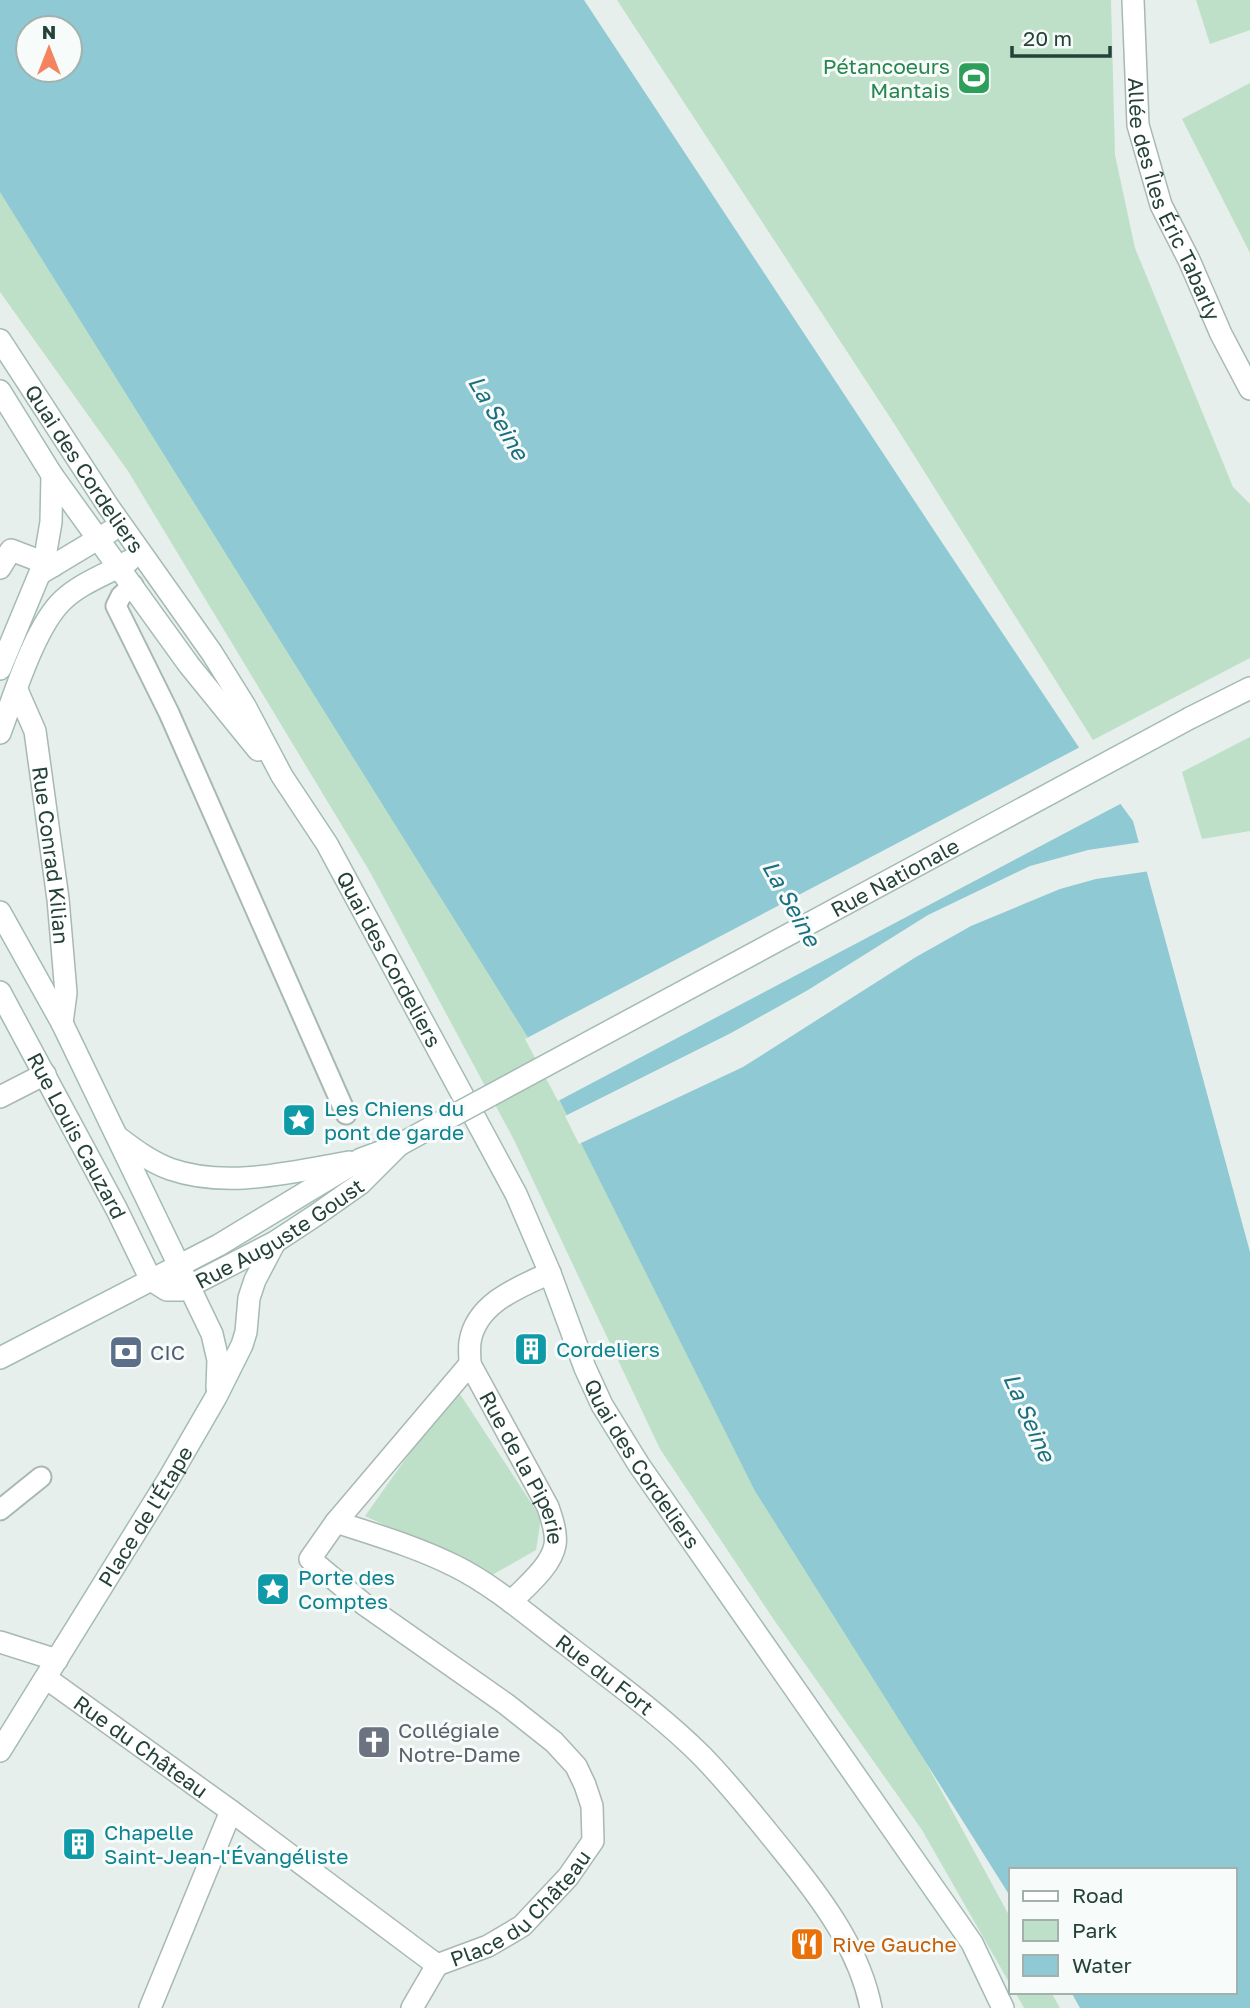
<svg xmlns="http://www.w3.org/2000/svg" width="1250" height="2008" viewBox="0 0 1250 2008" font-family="'Golos Text',sans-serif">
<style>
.green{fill:#bfe0c8}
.water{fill:#8ec9d4;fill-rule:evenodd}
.pier{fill:#e6efeb}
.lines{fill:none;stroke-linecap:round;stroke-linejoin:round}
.lane-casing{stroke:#a8b8b2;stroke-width:23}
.street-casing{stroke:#a8b8b2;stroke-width:24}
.secondary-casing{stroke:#a4bbb3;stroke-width:24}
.lane{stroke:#fff;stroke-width:19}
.street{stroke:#fff;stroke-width:21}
.secondary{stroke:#fff;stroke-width:21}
.secondary-bridge-casing{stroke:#a4bbb3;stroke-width:24;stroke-linecap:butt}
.secondary-bridge{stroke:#fff;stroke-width:21}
.labels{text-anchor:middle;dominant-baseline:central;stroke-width:6;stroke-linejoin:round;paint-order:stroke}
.leisure-label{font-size:21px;fill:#27864d;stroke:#f7fbf9;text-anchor:end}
.street-label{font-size:21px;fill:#24423a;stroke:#f7fbf9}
.culture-label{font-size:21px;fill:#0d838f;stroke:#f7fbf9;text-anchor:start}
.service-label{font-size:21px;fill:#4e5e75;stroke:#f7fbf9;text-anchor:start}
.worship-label{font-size:21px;fill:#5b616d;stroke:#f7fbf9;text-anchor:start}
.food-label{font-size:21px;fill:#c56008;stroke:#f7fbf9;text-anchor:start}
.water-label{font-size:23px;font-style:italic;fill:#1c6f80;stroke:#f7fbf9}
</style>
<rect width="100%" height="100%" fill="#e6efeb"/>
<!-- green -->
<g class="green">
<path d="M617 0H1111L1115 155 1135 248 1233 487 1250 504V658L1093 740 895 425Z"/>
<path d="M1196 0H1250V30L1210 44Z"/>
<path d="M1250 83V253L1182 119Z"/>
<path d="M0 177 498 954 833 1592 1010 1917V1984L922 1830 774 1620 660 1449 514 1140 370 872 128 471 0 292Z"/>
<path d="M1250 737V831L1202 839 1182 772Z"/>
<path d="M456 1388 541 1518 536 1550 492 1575 365 1516Z"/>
<path d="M1015 1992H1051L1060 2008H1024Z"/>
</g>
<!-- water -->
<path class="water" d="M0 0H584L941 541 1080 749 1133 821 1250 1252V2008H1080L1071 1992H1234V1870H1010V1896L755 1491 529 1039 0 192ZM28 28H70V70H28Z"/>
<!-- pier -->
<g class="pier">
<path d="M1082 746 1124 802 558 1101 525 1039Z"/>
<path d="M1142 842 1150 871 1096 879 1060 889 971 926 916 957 743 1067 579 1144 565 1116 731 1033 808 990 928 915 1030 866 1088 850Z"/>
</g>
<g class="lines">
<!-- lane casing -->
<g class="lane-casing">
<g id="lane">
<path d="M133 585 121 596 116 606 169 713 346 1114"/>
<path d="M0 1510 41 1477"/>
</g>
</g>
<!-- street casing -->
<g class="street-casing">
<g id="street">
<path id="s1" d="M1133 0 1138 125 1161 205 1189 260 1221 334 1250 389"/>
<path d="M0 568 11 550 53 566"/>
<path id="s2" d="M17 690 35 731 58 899 66 993 62 1023"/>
<path d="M0 1097 45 1074"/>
<path id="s3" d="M470 1364 548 1507C552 1519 557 1533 555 1545 551 1567 525 1587 511 1602"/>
<path id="s4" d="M336 1522C376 1535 417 1547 455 1566 495 1586 531 1618 567 1645 613 1681 661 1715 702 1756 734 1789 762 1825 791 1861 826 1905 860 1952 871 2008"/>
<path d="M0 1642 57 1660"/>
<path id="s5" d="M46 1678 231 1811 437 1965"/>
<path id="s6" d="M437 1965 488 1946 522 1926 568 1877 593 1841 592 1806 585 1785 576 1766 554 1742 506 1704 365 1605 310 1559 336 1522 470 1364C470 1357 469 1349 470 1342 476 1303 519 1287 550 1273"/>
<path d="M150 2008 231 1811"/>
<path d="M412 2008 437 1965"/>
</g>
</g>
<!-- secondary casing -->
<g class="secondary-casing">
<g id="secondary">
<path id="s7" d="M0 340 108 506 212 653 245 706 282 776 327 844 516 1194 550 1273 585 1368 602 1405 639 1465 972 1943 1003 2008"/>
<path d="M0 391 52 475 189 665 258 750"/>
<path d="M41 573 111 531"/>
<path d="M0 669 44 563 51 522 52 475"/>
<path d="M1190 718 1250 688"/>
<path d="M0 733C14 696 35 626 63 600 82 582 108 574 129 561"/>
<path d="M0 912 62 1023 212 1334 218 1360 217 1388"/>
<path id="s8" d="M0 992 117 1210 151 1280 167 1290H182L275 1242 316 1215 360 1184 399 1145"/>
<path d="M119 1138C135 1150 151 1162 170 1169 227 1189 292 1172 349 1162"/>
<path d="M0 1358 219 1245 361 1159 399 1145 430 1128"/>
<path id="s9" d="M0 1751 168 1480 216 1397 242 1345 246 1332 249 1298 255 1280 275 1242"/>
</g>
</g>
<!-- lane -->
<use href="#lane" class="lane"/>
<!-- street -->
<use href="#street" class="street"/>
<!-- secondary -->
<use href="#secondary" class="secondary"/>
<!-- secondary-bridge casing -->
<g class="secondary-bridge-casing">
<g id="secondary-bridge">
<path id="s10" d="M430 1128 1190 718"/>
</g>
</g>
<!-- secondary-bridge -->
<use href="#secondary-bridge" class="secondary-bridge"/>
</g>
<!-- icons -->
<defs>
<g id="stadium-square" transform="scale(1.75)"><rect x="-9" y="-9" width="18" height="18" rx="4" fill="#2e9e5b" stroke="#f7fbf9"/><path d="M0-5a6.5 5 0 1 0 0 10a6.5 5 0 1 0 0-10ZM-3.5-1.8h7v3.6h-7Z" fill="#fff"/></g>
<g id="sight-square" transform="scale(1.75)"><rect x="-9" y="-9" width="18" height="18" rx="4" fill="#0f9aa8" stroke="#f7fbf9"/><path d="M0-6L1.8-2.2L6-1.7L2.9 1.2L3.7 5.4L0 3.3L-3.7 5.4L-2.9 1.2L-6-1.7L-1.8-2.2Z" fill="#fff"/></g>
<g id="building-square" transform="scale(1.75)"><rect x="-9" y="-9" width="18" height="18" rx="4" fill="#0f9aa8" stroke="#f7fbf9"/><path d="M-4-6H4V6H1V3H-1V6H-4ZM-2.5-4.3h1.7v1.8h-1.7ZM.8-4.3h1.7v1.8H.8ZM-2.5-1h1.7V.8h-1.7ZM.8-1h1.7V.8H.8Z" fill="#fff"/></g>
<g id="bank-square" transform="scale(1.75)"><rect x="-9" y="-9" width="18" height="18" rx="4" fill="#5c6f8a" stroke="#f7fbf9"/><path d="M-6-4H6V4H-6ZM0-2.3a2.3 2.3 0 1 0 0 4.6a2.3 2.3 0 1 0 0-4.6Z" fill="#fff"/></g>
<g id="church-square" transform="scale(1.75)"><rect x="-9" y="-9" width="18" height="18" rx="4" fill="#6b7280" stroke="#f7fbf9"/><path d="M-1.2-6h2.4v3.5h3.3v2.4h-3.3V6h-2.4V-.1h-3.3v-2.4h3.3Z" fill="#fff"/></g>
<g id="restaurant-square" transform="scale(1.75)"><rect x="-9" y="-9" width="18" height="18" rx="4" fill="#e8710a" stroke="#f7fbf9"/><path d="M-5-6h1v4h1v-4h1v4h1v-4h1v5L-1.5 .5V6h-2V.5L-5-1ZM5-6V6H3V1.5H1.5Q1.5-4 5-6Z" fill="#fff"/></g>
</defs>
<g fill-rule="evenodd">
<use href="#stadium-square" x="974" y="78"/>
<use href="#sight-square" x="299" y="1120"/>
<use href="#building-square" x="531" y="1349"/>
<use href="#bank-square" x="126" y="1352"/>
<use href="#sight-square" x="273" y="1589"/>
<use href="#church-square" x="374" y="1742"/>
<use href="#building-square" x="79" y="1844"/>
<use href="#restaurant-square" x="807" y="1944"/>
</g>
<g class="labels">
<!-- leisure labels -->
<g class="leisure-label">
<text x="950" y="66">Pétancoeurs<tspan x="950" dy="24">Mantais</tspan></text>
</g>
<!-- street labels -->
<g class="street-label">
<text stroke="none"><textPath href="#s1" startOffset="206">Allée des Îles Éric Tabarly</textPath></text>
<text stroke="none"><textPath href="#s7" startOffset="154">Quai des Cordeliers</textPath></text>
<text stroke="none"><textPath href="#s2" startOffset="170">Rue Conrad Kilian</textPath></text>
<text stroke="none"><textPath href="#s10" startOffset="528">Rue Nationale</textPath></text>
<text stroke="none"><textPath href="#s7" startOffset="732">Quai des Cordeliers</textPath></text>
<text stroke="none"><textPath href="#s8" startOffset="163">Rue Louis Cauzard</textPath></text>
<text stroke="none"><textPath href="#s8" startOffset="472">Rue Auguste Goust</textPath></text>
<text stroke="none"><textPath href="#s7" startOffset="1298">Quai des Cordeliers</textPath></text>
<text stroke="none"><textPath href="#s3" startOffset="117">Rue de la Piperie</textPath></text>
<text stroke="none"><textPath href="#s9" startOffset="276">Place de l'Étape</textPath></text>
<text stroke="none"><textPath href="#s4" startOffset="312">Rue du Fort</textPath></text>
<text stroke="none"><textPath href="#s5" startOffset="117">Rue du Château</textPath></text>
<text stroke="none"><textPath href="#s6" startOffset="103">Place du Château</textPath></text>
</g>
<!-- culture labels -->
<g class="culture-label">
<text x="324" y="1108">Les Chiens du<tspan x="324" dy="24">pont de garde</tspan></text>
<text x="556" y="1349">Cordeliers</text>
<text x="298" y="1577">Porte des<tspan x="298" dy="24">Comptes</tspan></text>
<text x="104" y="1832">Chapelle<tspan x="104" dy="24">Saint-Jean-l'Évangéliste</tspan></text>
</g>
<!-- service labels -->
<g class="service-label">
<text x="150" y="1352">CIC</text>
</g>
<!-- worship labels -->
<g class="worship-label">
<text x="398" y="1730">Collégiale<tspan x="398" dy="24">Notre-Dame</tspan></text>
</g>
<!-- food labels -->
<g class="food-label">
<text x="832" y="1944">Rive Gauche</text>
</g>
<!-- water labels -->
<g class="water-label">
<text transform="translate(499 417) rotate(59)">La Seine</text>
<text transform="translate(792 903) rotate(61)">La Seine</text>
<text transform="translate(1030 1417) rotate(66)">La Seine</text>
</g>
</g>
<!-- legend -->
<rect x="1009" y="1868" width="228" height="126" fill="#f7fbf9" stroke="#a3b1ad" stroke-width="2"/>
<rect x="1023" y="1891" width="35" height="10" fill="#ffffff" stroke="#a3b1ad" stroke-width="2"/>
<text x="1072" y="1903" font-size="21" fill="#24423a">Road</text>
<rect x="1023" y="1920" width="35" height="21" fill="#bfe0c8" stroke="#a3b1ad" stroke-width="2"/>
<text x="1072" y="1938" font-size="21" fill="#24423a">Park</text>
<rect x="1023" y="1955" width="35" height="21" fill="#8ec9d4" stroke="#a3b1ad" stroke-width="2"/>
<text x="1072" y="1973" font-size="21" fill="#24423a">Water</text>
<!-- north arrow -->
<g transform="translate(49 49)"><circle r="33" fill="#f7fbf9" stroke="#a3b1ad" stroke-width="2"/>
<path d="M0-5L12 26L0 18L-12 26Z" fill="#f4845f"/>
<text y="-10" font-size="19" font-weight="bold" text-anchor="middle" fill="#24423a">N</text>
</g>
<!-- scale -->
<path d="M1012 46v10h98v-10" fill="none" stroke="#24423a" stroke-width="3.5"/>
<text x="1023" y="46" font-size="21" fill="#24423a" stroke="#f7fbf9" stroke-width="5" paint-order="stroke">20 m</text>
</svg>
